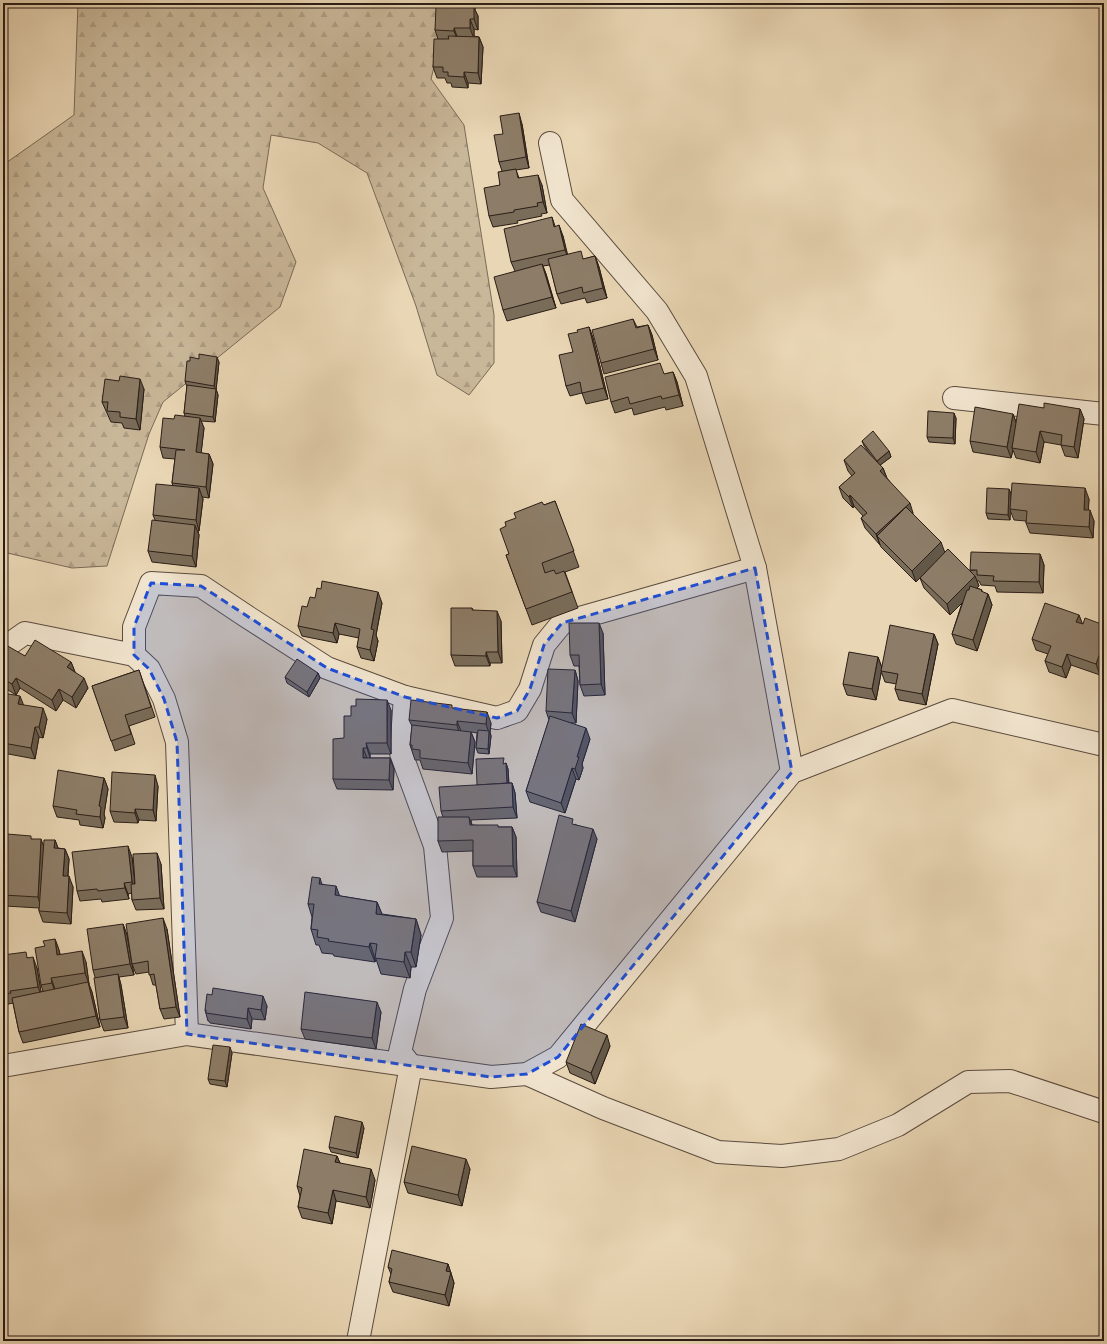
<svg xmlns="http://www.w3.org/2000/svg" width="1107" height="1344" viewBox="0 0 1107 1344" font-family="'Old Standard TT',serif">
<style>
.forest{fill:url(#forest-firs);stroke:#7a6a58}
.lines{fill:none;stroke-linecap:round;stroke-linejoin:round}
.minor-casing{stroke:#5a4b3e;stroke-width:24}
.minor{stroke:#f1e4ce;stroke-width:22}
.wall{fill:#796c59;stroke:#2a1d16}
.shaded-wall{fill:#635849;stroke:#2a1d16}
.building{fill:#8d7d68;stroke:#2a1d16}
.marked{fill:#1d4ed8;fill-opacity:0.2;stroke:#1d4ed8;stroke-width:3;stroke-dasharray:8 5;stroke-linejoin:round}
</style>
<defs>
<pattern id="forest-firs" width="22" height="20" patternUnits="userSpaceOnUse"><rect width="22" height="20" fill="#c9b799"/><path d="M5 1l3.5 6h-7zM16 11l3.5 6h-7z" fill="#ad9d83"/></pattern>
</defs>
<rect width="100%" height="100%" fill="#e9d6b4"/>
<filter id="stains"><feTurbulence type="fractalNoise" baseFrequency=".005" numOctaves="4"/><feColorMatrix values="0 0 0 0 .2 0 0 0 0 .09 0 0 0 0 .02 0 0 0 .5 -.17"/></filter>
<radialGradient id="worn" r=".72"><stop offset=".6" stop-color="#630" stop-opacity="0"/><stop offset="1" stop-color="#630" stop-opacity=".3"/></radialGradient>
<!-- forest -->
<path class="forest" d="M78 3H463L441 39 431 79 464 125 494 315V363L469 395 437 375 416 306 367 173 318 143 271 135 263 188 296 262 280 307 163 402 149 434 107 566 72 568 3 552V165L74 115Z"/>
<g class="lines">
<!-- minor casing -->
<g class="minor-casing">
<g id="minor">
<path d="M550 143 562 200 657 311 696 376 755 568 792 772"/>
<path d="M954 398 1104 414"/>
<path d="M3 655 8 645 25 633 134 655"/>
<path d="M187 1034 177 742 164 699 149 669 134 655V627L151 583 201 586 246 616 327 668 405 697 497 718 517 711 530 689 544 645 562 623 755 568"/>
<path d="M3 1066 187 1034 491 1077 527 1074 558 1057 792 772 952 710 1104 745"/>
<path d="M527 1074 603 1108 718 1152 782 1156 839 1149 898 1125 968 1082 1010 1081 1104 1112"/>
<path d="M358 1341 411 1066 400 1052 415 989 442 918 435 846 401 753 405 697"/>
</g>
</g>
<!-- minor -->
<use href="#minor" class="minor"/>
</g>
<!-- wall -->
<g class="wall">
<path d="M475 3V10L478 16V30L474 29V36L479 37 483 47 481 84 468 83V88L452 87 451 83H447L445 78H437L433 67 438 39 435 30 440 7Z"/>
<path d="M522 124 529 168 516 170 519 178 542 185 547 213 541 214 542 216 517 221 518 223 493 227 489 216 500 185 502 171 499 162 503 134Z"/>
<path d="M552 217 555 226 563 236 567 255 584 259 595 256 599 267 607 298 587 303 585 298 561 304 557 294 550 265 543 266 546 274 556 308 507 321 503 310 515 271 511 262Z"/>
<path d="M633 319 637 327 648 325 652 335 658 360 604 374 601 363Z"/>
<path d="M589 327 593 338 608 399 586 404 582 393 570 396 566 386 573 352 578 332Z"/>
<path d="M219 362 216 389 218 395 215 422 201 421 204 428 201 453 209 454 213 464 209 498 202 497 203 499 199 531H198L199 535 196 567 152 562 148 551 155 520 153 515 173 486 172 483 175 459 163 458 160 447 174 419 185 416 184 413 187 387 185 381Z"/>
<path d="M673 372 677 382 683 406 666 410 665 407 634 415 632 408 615 413 611 402 665 374Z"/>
<path d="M144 389 140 430 124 428 122 423 111 422 102 402Z"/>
<path d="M1044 408 1080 409 1084 419 1078 458 1065 456 1061 445 1044 442 1040 463 1016 458 1013 450 1011 458 973 452 970 441 1013 414 1016 422Z"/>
<path d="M956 418 955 444 929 442 927 437Z"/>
<path d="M862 441 889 451 891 457 880 465 883 468 887 478 913 513V514L945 552 970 571 1040 554 1044 565 1043 593 997 592 995 586 981 585 979 581H977L979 586 977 588 982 590V592L988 594 992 605 977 651 956 644 952 634 962 603 950 615 924 588 920 578 916 582 881 547 880 545 865 528 861 518 863 516 854 506 853 508 843 498 839 487 852 476 848 471 844 460 872 457 864 446Z"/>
<path d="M1009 489 1011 494 1089 499 1088 510 1094 521 1093 538 1030 533 1026 523V521L1014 520 1010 510V520L988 519 986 513Z"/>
<path d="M555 501 579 567 565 572 578 608 532 625 506 555 509 554 506 526 544 505Z"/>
<path d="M315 598 382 603 376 635 378 641 374 661 361 658 357 647 359 638 339 634 337 643 302 636 298 626 307 607Z"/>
<path d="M472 608 473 610 501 621 502 663H490V666H455L451 655Z"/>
<path d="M1079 615 1082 624 1104 625V663L1100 675 1071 665 1066 678 1049 672 1045 661 1048 654 1036 650 1032 639Z"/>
<path d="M603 633 605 695 584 696 580 685 579 666H574L570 655Z"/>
<path d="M934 634 938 644 926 705 899 700 895 689 897 684 885 682 881 671Z"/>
<path d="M3 650 25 656 71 662 75 672 88 688 76 708 63 700 56 711 20 688 16 695 3 687Z"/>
<path d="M878 657 882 668 876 700 847 695 843 684Z"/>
<path d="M139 670 155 717 129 726 135 744 115 751 92 686Z"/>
<path d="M575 670 578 681 576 723H571L590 739 582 764 583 768 579 780 576 779 565 813 530 802 526 791 549 720 546 711Z"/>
<path d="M318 673 320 678 309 697 287 683 285 677Z"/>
<path d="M3 693 47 719 43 738 39 737 35 759 3 753Z"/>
<path d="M454 708 491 723 490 732 491 736 489 754 478 753 476 748 477 733 471 732 475 742 472 774 423 769 420 760H415L410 745 412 726 409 720Z"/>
<path d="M391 710V754H370V758H390L394 769 393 790 337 789 333 779 351 716Z"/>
<path d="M506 763 508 769 509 783H512L515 793 517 818 471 820 472 825 499 827H512L516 837 517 877H477L473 866V851L442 852 438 841 443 817 441 811Z"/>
<path d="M104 778 108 789 104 814 105 818 103 828 80 825 79 820 57 817 53 806Z"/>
<path d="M158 786 156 821 139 820 138 823 114 822 110 811Z"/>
<path d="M575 824 597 839 575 922 541 912 537 902Z"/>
<path d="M32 839 43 845 55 840 58 848 65 849 69 859 68 876 73 887 71 924 43 922 39 911V908L5 906 3 901V845L6 846Z"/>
<path d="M132 857 135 883 161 864 164 909 136 910 132 900V893L128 894 129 899 102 902 101 899 80 901 77 891Z"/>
<path d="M322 884 340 896 377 902 382 914 416 919 421 935 416 967H411L410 978 381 974 376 959 375 962 334 956 333 954 322 953 319 945H316L311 929 312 917 308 904Z"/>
<path d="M123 924 127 935 134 975 119 977 121 985 128 1028 104 1031 100 1020 95 977 93 970Z"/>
<path d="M167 929 180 1017 164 1019 160 1009 156 985H153L149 972 136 974 132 964Z"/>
<path d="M55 939 59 950 60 954 86 962 89 984 92 992 100 1027 23 1043 19 1032 13 1003 4 1005 5 1006 3 1007V955L29 958 37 968 41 992 43 991 41 985 45 946Z"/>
<path d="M267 1006 265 1020 252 1019 251 1029 210 1023 209 1021H208L205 1010Z"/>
<path d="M381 1012 376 1049 305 1039 301 1029Z"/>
<path d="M610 1046 595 1084 570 1073 566 1062Z"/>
<path d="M232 1053 227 1087 210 1084 208 1079Z"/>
<path d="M364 1128 358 1158 331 1152 329 1147Z"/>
<path d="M337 1156 340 1163 375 1180 370 1208 336 1201 332 1224 302 1218 298 1207 300 1196 297 1186Z"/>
<path d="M470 1169 462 1206 408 1193 404 1182Z"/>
<path d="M448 1264 454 1283 449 1306 393 1292 389 1282 391 1274 388 1267Z"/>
</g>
<!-- shaded-wall -->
<g class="shaded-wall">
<path d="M471 3H475V10L478 16V30L474 19Z"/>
<path d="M470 19 474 29V39L470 28Z"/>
<path d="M454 28 458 39V41L454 31Z"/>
<path d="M479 37 483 47 481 84 478 73Z"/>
<path d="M464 72 468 83V88L464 77Z"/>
<path d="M519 113 522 124 529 168 526 157Z"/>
<path d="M538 175 542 185 547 213 543 202Z"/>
<path d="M559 225 563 236 569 260 565 250Z"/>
<path d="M595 256 599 267 607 298 603 288Z"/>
<path d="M542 264 546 274 556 308 552 297Z"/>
<path d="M648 325 652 335 658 360 654 349Z"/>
<path d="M589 327 593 338 608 399 604 388Z"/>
<path d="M217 357 219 362 216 391 214 386Z"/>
<path d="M673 372 677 382 683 406 679 395Z"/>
<path d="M140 379 144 389 140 430 136 419Z"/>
<path d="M216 389 218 395 215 422 213 417Z"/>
<path d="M1080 409 1084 419 1078 458 1074 447Z"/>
<path d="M954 413 956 418 955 444 953 438Z"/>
<path d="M1013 414 1017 425 1012 448 1013 450 1011 458 1007 447Z"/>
<path d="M200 418 204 428 200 463 196 452Z"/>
<path d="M1040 431 1044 442 1040 463 1036 452Z"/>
<path d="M889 451 891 457 879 466 877 461Z"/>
<path d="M209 454 213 464 209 498 206 487Z"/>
<path d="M883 468 887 479 880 471Z"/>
<path d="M199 488 203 499 199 531 196 520Z"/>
<path d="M1085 488 1089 499 1088 520 1084 510Z"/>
<path d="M1009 489 1011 494 1010 520 1008 515Z"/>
<path d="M850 495 854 506 853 508 849 497Z"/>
<path d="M910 503 913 513 883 542 877 536 880 545 876 534Z"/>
<path d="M1090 510 1094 521 1093 538 1089 527Z"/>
<path d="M195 525 199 535 196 567 192 556Z"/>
<path d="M941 542 945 553 916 582 912 571Z"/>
<path d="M1040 554 1044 565 1043 593 1039 582Z"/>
<path d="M975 576 979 586 950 615 947 604Z"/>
<path d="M378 592 382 603 376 635 378 641 374 661 370 650 371 629Z"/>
<path d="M988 594 992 605 977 651 973 640Z"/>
<path d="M497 611 501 621 502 663 498 652Z"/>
<path d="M1079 615 1083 625 1076 622Z"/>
<path d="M335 623 339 634 337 643 333 633Z"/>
<path d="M599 623 603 633 605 695 601 684Z"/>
<path d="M1104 625V663L1100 675 1096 664 1100 637Z"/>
<path d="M934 634 938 644 926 705 922 694Z"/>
<path d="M486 652 490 663V666L486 656Z"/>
<path d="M1067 654 1071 665 1066 678 1062 667Z"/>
<path d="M878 657 882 668 876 700 872 689Z"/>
<path d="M71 662 75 672 67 667Z"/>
<path d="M575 670 578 681 576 723 572 713Z"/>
<path d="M318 673 320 678 309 697 307 692Z"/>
<path d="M16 678 20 688 16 695 12 684Z"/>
<path d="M84 678 88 688 76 708 72 697Z"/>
<path d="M59 689 63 700 56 711 52 700Z"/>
<path d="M20 696 24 706 18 704Z"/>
<path d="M387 700 391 710V754L387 743Z"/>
<path d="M43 708 47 719 43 738 39 727Z"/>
<path d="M487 712 491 723 490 732 491 736 489 754 488 749 489 733 486 724Z"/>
<path d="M457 721 461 731 460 736 457 725Z"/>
<path d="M35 727 39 737 35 759 31 748Z"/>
<path d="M586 728 590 739 582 764 583 768 579 780 575 769 577 757Z"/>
<path d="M471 732 475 742 472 774 468 763Z"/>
<path d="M366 743 370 754V758L367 748Z"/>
<path d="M363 748 367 758H363Z"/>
<path d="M390 758 394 769 393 790 389 780Z"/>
<path d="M506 763 508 769 509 792 507 787Z"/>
<path d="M572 768 576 779 565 813 561 803Z"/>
<path d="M155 775 158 786 156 821 153 810Z"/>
<path d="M104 778 108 789 104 814 105 818 103 828 100 817 99 806Z"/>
<path d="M512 783 515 793 517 818 513 807Z"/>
<path d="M135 809 139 820 138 823 135 813Z"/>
<path d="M469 817 473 828 470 825Z"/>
<path d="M512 827 516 837 517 877 513 866Z"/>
<path d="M593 829 597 839 575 922 571 911Z"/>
<path d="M41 839 45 850 41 908 38 897Z"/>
<path d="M55 840 59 851 54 848Z"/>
<path d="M128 846 132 857 136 893 132 882Z"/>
<path d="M65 849 69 859 67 887 63 876Z"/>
<path d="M157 853 161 864 164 909 160 898Z"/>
<path d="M69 876 73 887 71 924 67 913Z"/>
<path d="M320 878 325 894 319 884Z"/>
<path d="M124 883 128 894 129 899 125 888Z"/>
<path d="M336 886 342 902 335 895Z"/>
<path d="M377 902 383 917 376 914Z"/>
<path d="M163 918 167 929 180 1017 176 1007Z"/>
<path d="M416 919 421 935 416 967 411 952Z"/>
<path d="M123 924 127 935 134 975 130 964Z"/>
<path d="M55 939 59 950 61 965 57 955Z"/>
<path d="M370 943 375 959V962L369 947Z"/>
<path d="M82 951 86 962 89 984 85 973Z"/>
<path d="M405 952 411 967 410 978 404 962Z"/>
<path d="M33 957 37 968 42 997 38 987Z"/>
<path d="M118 974 121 985 128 1028 124 1017Z"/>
<path d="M51 978 55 989 56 994 52 983Z"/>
<path d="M88 982 92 992 100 1027 96 1016Z"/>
<path d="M263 996 267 1006 265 1020 261 1010Z"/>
<path d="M377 1002 381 1012 376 1049 372 1038Z"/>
<path d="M248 1008 252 1019 251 1029 247 1019Z"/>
<path d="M607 1035 610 1046 595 1084 591 1073Z"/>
<path d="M230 1047 232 1053 227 1087 225 1081Z"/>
<path d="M362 1122 364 1128 358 1158 356 1153Z"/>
<path d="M337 1156 341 1166 335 1162Z"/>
<path d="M466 1159 470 1169 462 1206 458 1195Z"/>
<path d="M371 1169 375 1180 370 1208 366 1197Z"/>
<path d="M333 1190 336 1201 332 1224 328 1213Z"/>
<path d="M448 1264 454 1283 449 1306 445 1295 446 1271Z"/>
</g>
<!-- building -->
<g class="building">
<path d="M440 3H471V6H474V19H470V28H454V31L435 30 436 7H440Z"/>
<path d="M448 36 479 37 478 73 464 72V77L448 76V72H443V67H433L434 39H449Z"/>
<path d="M519 113 526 157 499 162 494 135 503 134 500 116Z"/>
<path d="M516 169 518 178 538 175 543 202 537 203 538 206 514 210V212L489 216 484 188 500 185 498 172Z"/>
<path d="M552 217 554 227 559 225 565 250 511 262 504 229Z"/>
<path d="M581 251 583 259 595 256 603 288 583 293 582 287 557 294 548 259Z"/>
<path d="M542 264 552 297 503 310 494 277Z"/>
<path d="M633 319 636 328 648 325 654 349 601 363 592 330Z"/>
<path d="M589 327 604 388 582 393 580 382 566 386 559 355 573 352 568 334 578 332 577 330Z"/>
<path d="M199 354 217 357 214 386 185 381 187 361H190V357L199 359Z"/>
<path d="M660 363 664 374 673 372 679 395 662 399 661 396 630 404 628 397 611 402 605 377Z"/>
<path d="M120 376 140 379 136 419 120 417V412L107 411 108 402H102L105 379 119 381Z"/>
<path d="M187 385 216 389 213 417 184 413Z"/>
<path d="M1044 403 1080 409 1074 447 1061 445 1062 435 1040 431 1036 452 1012 448 1019 404 1044 408Z"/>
<path d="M975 407 1013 414 1007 447 970 441Z"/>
<path d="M928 411 954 413 953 438 927 437Z"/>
<path d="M175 415 200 418 196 452 209 454 206 487 172 483 176 450H185L160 447 163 418 174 419Z"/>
<path d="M873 431 889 451 877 461 862 441Z"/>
<path d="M861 445 883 468 880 471 910 503 876 534 861 518 867 513 850 495 849 497 839 487 855 473 844 460Z"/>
<path d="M1012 483 1085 488 1084 510H1090L1089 527 1026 523 1027 511 1010 509Z"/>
<path d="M156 484 199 488 196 520 153 515Z"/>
<path d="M987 488 1009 489 1008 515 986 513Z"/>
<path d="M555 501 574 551 542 563 545 573 554 570 556 574 564 571 572 592 526 609 506 555 509 554 500 529 506 526 505 522 516 518 514 513 542 502 544 505Z"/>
<path d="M906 507 941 542 912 571 877 536Z"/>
<path d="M152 520 195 525 192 556 148 551Z"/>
<path d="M948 549 975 576 947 604 920 578Z"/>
<path d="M971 552 1040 554 1039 582 993 581 994 576 977 575V570H970Z"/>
<path d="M322 581 378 592 371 629 374 630 370 650 357 647 360 629 335 623 333 633 298 626 302 606 307 607 310 597 315 598 317 588 321 589Z"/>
<path d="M970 586 982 590 981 591 988 594 973 640 952 634 967 590H969Z"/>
<path d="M1045 603 1079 615 1076 622 1083 624 1085 618 1104 625 1100 637 1104 639V642L1096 664 1067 654 1062 667 1045 661 1051 646 1032 639Z"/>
<path d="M451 608H472V610L497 611 498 652H486V656L451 655Z"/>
<path d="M569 623H599L601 684 580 685 579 655H570Z"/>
<path d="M890 625 934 634 922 694 895 689 898 674 881 671Z"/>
<path d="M35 640 71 662 67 667 84 678 72 697 59 689 52 700 16 678 12 684 3 679V650L6 645 25 656Z"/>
<path d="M849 652 878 657 872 689 843 684Z"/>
<path d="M297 659 318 673 307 692 285 677Z"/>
<path d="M548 669 575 670 572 713 546 711Z"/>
<path d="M139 670 151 707 125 715 131 734 111 741 92 686Z"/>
<path d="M3 693 20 696 18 704 43 708 39 727H35L31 748 3 743Z"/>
<path d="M356 699 387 700V743H366L367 748H363V758H390L389 780 333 779V739L344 738V716H351V706H356Z"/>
<path d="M411 700 452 705V708L487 712 486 724 457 721V725L409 720Z"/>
<path d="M550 716 586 728 577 757H579L575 769 572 768 561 803 526 791Z"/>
<path d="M412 725 471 732 468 763 420 758V750L412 749V745H410Z"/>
<path d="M478 730 489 731 488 749 476 748Z"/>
<path d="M504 758 503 764 506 763 507 783 477 785 476 759Z"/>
<path d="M58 770 104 778 99 806 101 807 100 817 76 814 77 810 53 806Z"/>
<path d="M112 772 155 775 153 810 135 809V813L110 811Z"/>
<path d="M512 783 513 807 441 811 439 787Z"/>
<path d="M559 815 573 819 572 824 593 829 571 911 537 902Z"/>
<path d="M438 817H469L470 825H498V827H512L513 866H473V840L438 841Z"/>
<path d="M7 834 31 836V839H41L38 897 3 895V845L6 846Z"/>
<path d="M44 840H55L54 848 65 849 63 876H69L67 913 39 911Z"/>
<path d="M128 846 132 882 124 883 125 888 98 891 97 889 77 891 72 852Z"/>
<path d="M157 853 160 898 132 900 131 884H135L133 854Z"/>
<path d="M312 877 320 878 319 884 336 886 335 895 377 902 376 914 416 919 411 952H405L404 962 375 958 377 944 370 943 369 947 328 941 329 939 317 937 318 930 311 929 314 904H308Z"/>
<path d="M163 918 176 1007 160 1009 154 974 149 975 148 961 132 964 126 924Z"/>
<path d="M123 924 130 964 93 970 87 929Z"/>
<path d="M55 939 57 955 82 951 85 973 51 978 52 983 41 985 35 948 45 946 43 941Z"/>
<path d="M26 952 27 958 33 957 38 987 10 991 11 993 3 994V955Z"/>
<path d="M118 974 124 1017 100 1020 94 978Z"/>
<path d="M88 982 96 1016 19 1032 12 998Z"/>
<path d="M213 988 263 996 261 1010 248 1008 247 1019 206 1013V1010H205L207 994 212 995Z"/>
<path d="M305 992 377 1002 372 1038 301 1029Z"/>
<path d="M581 1024 607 1035 591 1073 566 1062Z"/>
<path d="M213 1045 230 1047 225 1081 208 1079Z"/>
<path d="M335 1116 362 1122 356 1153 329 1147Z"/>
<path d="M412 1146 466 1159 458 1195 404 1182Z"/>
<path d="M304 1149 337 1156 335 1162 371 1169 366 1197 333 1190 328 1213 298 1207 302 1188 297 1186Z"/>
<path d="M392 1250 448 1264 446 1271 451 1272 445 1295 389 1282 392 1269 388 1267Z"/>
</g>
<!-- marked area -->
<path class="marked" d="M755 568 792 772 558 1057 527 1074 491 1077 187 1034 177 742 164 699 149 669 134 655V627L151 583 201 586 327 668 405 697 497 718 517 711 530 689 544 645 562 623Z"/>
<!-- margin -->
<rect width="1107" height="1344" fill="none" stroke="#e9d6b4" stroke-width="16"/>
<rect x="4" y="4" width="1099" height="1336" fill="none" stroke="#2a1d16" stroke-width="2"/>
<rect x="8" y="8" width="1091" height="1328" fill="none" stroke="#2a1d16"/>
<rect width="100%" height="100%" filter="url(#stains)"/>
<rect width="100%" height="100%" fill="url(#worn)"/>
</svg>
